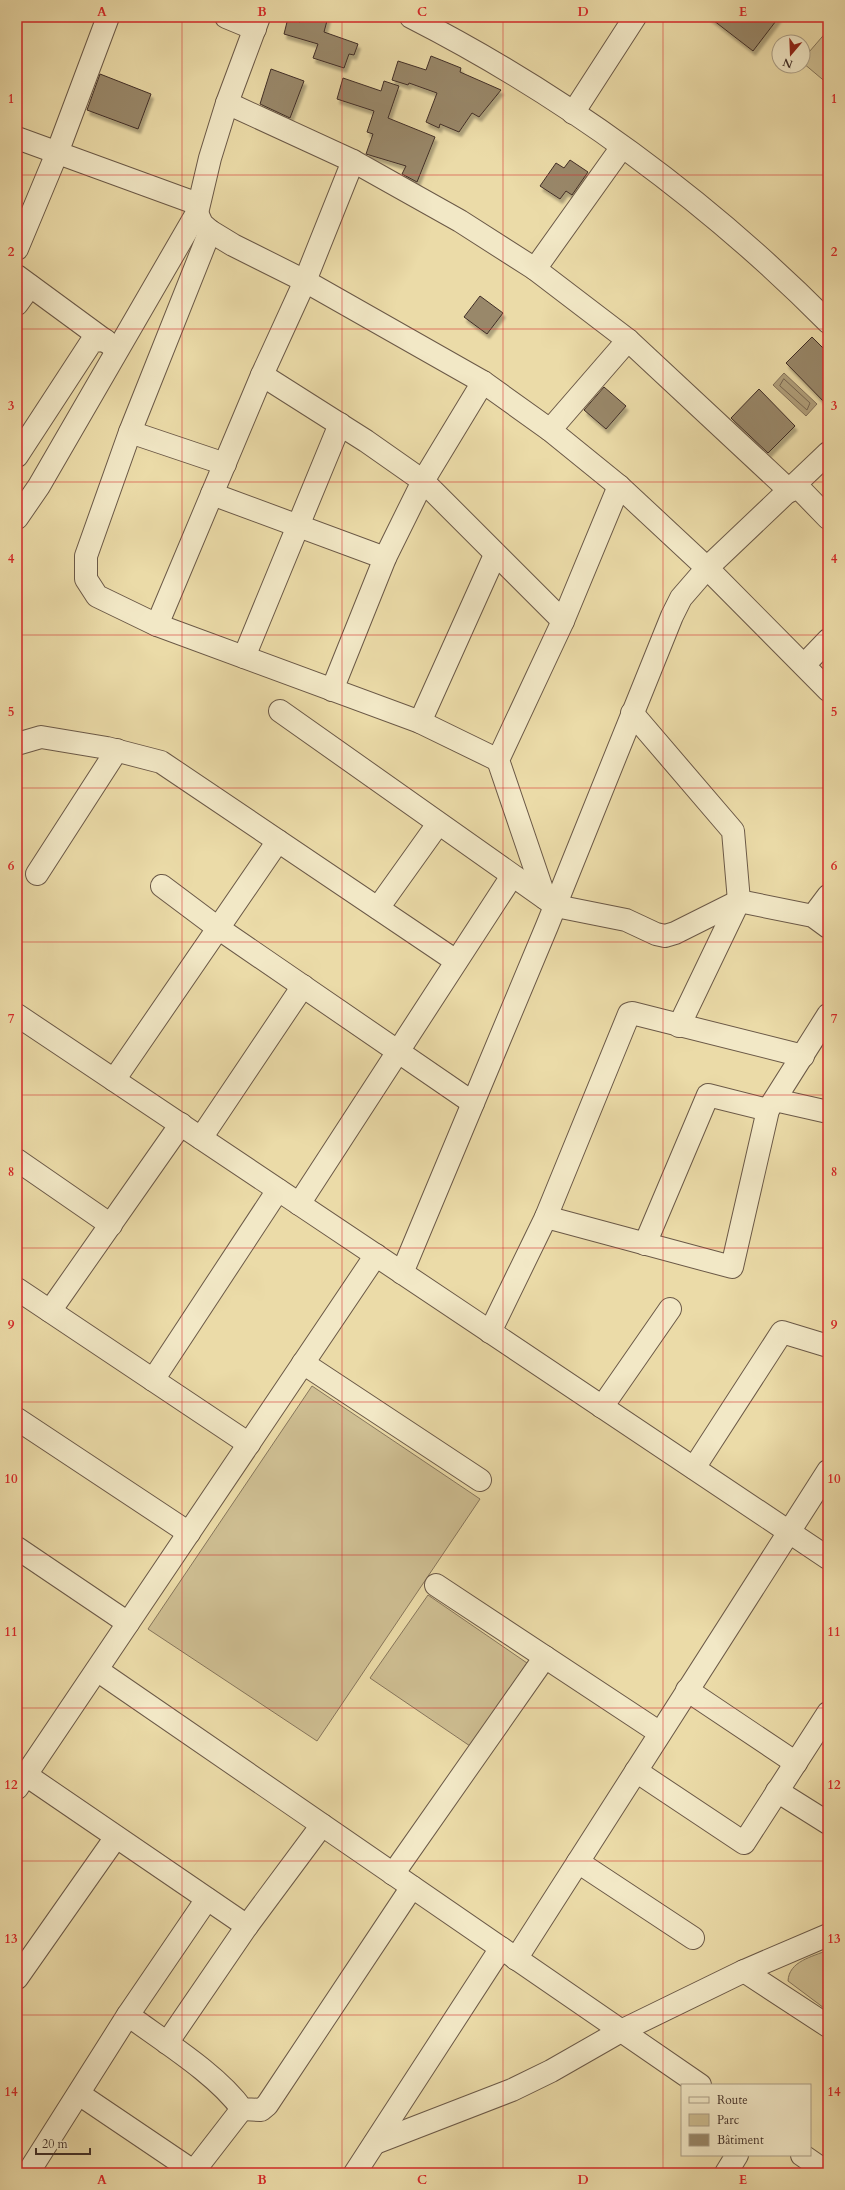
<svg xmlns="http://www.w3.org/2000/svg" width="845" height="2190" viewBox="0 0 845 2190" font-family="Cardo,serif">
<style>
.green{fill:#cebe92;stroke:#87765c}
.water{fill:#b1a07c;stroke:#84725a}
.lines{fill:none;stroke-linecap:round;stroke-linejoin:round}
.shore{stroke:#786752;stroke-width:1}
.building{fill:#99886a;stroke:#402e27;filter:url(#shadow)}
.minor-casing{stroke:#6b5947;stroke-width:24}
.minor{stroke:#f2e8c6;stroke-width:22}
.grid{fill:none;stroke:#d62828;stroke-width:1;stroke-opacity:0.55}
.neatline{fill:none;stroke:#d62828;stroke-width:1.5}
.grid-label{font-size:13px;text-anchor:middle;font-weight:bold;fill:#d62828}
</style>
<defs>
<filter id="shadow"><feDropShadow dx="2.5" dy="4.5" stdDeviation="1" flood-color="#0004"/></filter>
</defs>
<rect width="100%" height="100%" fill="#ebdba8"/>
<filter id="stains"><feTurbulence type="fractalNoise" baseFrequency=".005" numOctaves="4"/><feColorMatrix values="0 0 0 0 .2 0 0 0 0 .09 0 0 0 0 .02 0 0 0 .5 -.17"/></filter>
<radialGradient id="worn" r=".72"><stop offset=".6" stop-color="#630" stop-opacity="0"/><stop offset="1" stop-color="#630" stop-opacity=".3"/></radialGradient>
<!-- green -->
<g class="green">
<path d="M828 30V84L803 63V59Z"/>
<path d="M312 1386 480 1499 317 1741 148 1629Z"/>
<path d="M428 1595 527 1663 470 1746 370 1678Z"/>
<path d="M828 1950V2011L788 1981C789 1961 812 1957 828 1950Z"/>
</g>
<!-- water -->
<path class="water" d="M784 373 817 404 806 416 773 385Z"/>
<g class="lines">
<!-- shore -->
<path class="shore" d="M784 379 810 403 807 410 780 386Z"/>
</g>
<!-- building -->
<g class="building">
<path d="M302 17H328L324 32 358 44 354 55 349 54 344 68 313 58 318 44 284 34 288 18 300 22Z"/>
<path d="M709 17H779L753 51Z"/>
<path d="M431 56 461 68 460 72 501 90 479 117 472 113 459 132 440 124 439 128 426 122 437 93 409 83 408 85 392 80 398 61 426 70Z"/>
<path d="M271 69 304 81 290 118 260 104Z"/>
<path d="M100 74 151 94 138 129 87 110Z"/>
<path d="M343 78 381 91 384 81 399 86 388 118 435 137 417 182 402 174 406 166 366 154 373 134 367 132 374 111 337 99Z"/>
<path d="M570 160 588 172 572 195 566 191 560 199 540 186 556 163 564 168Z"/>
<path d="M480 296 503 313 487 334 464 317Z"/>
<path d="M812 337 828 353V406L786 363Z"/>
<path d="M604 387 626 406 606 429 584 410Z"/>
<path d="M759 389 795 426 768 453 731 418Z"/>
</g>
<g class="lines">
<!-- minor casing -->
<g class="minor-casing">
<g id="minor">
<path d="M226 17 255 29"/>
<path d="M411 17C564 95 707 200 828 322"/>
<path d="M227 103 353 161 460 221 535 269 628 340 790 491"/>
<path d="M573 113 635 17"/>
<path d="M17 138 198 204"/>
<path d="M197 213 202 224 210 231 233 245 305 281 483 382 550 430 619 486 707 568 828 690"/>
<path d="M210 231 130 432 86 556V579L97 596 157 625 420 722 498 760"/>
<path d="M17 249 57 153 108 17"/>
<path d="M535 269 622 147"/>
<path d="M17 276 111 345"/>
<path d="M17 304 30 286"/>
<path d="M262 375 366 441 423 481 563 621"/>
<path d="M550 430 628 340"/>
<path d="M130 432 225 464"/>
<path d="M17 456 92 341 105 340"/>
<path d="M796 485 828 518"/>
<path d="M212 494 385 558"/>
<path d="M17 518 39 486 197 213 210 158 227 103 259 17"/>
<path d="M157 625 262 375 305 281 353 161"/>
<path d="M244 657 340 424"/>
<path d="M804 665 828 640"/>
<path d="M332 690 385 558 423 481 483 382"/>
<path d="M280 711 556 906 626 920 656 934 665 936 675 933 739 901 813 916 828 927"/>
<path d="M632 713 733 831 739 901 679 1026"/>
<path d="M420 722 495 555"/>
<path d="M17 744 41 737 107 748 161 762 456 961"/>
<path d="M37 874 117 750"/>
<path d="M162 886 218 928 473 1103"/>
<path d="M545 898 498 760 563 621 619 486"/>
<path d="M378 908 438 824"/>
<path d="M813 916 828 896"/>
<path d="M17 1015 828 1558"/>
<path d="M114 1080 278 841"/>
<path d="M775 1100 828 1112"/>
<path d="M201 1138 303 986"/>
<path d="M17 1160 111 1225"/>
<path d="M299 1204 512 876"/>
<path d="M546 1217 732 1267 768 1110 828 1015"/>
<path d="M645 1244 708 1095 768 1110"/>
<path d="M402 1273 547 926 672 616 681 598 707 568 828 453"/>
<path d="M17 1289 249 1444"/>
<path d="M50 1311 181 1124"/>
<path d="M490 1332 546 1217 629 1014 632 1013 803 1056"/>
<path d="M303 1363 480 1480"/>
<path d="M153 1380 278 1190"/>
<path d="M602 1407 670 1309"/>
<path d="M17 1419 189 1533"/>
<path d="M694 1468 782 1332 828 1346"/>
<path d="M17 1548 128 1623"/>
<path d="M436 1585 660 1733"/>
<path d="M97 1670 700 2085"/>
<path d="M687 1690 796 1763"/>
<path d="M636 1771 744 1843 828 1713"/>
<path d="M26 1775 247 1926"/>
<path d="M17 1788 376 1255"/>
<path d="M777 1791 828 1823"/>
<path d="M578 1862 693 1938"/>
<path d="M393 1874 545 1657"/>
<path d="M516 1959 828 1471"/>
<path d="M744 1971 828 2026"/>
<path d="M17 1978 116 1837"/>
<path d="M128 2015C163 2041 217 2074 242 2109L261 2110 267 2105 412 1887"/>
<path d="M167 2043 247 1926 322 1825"/>
<path d="M79 2094 196 2173"/>
<path d="M375 2143 512 2090 551 2071 621 2031 744 1971 828 1935"/>
<path d="M802 2155 828 2173"/>
<path d="M194 2171 242 2109"/>
<path d="M28 2173 128 2015 207 1899"/>
<path d="M355 2173 501 1948"/>
<path d="M726 2173 737 2155"/>
</g>
</g>
<!-- minor -->
<use href="#minor" class="minor"/>
</g>
<!-- grid -->
<path class="grid" d="M182 17V2173M342 17V2173M503 17V2173M663 17V2173M17 175H828M17 329H828M17 482H828M17 635H828M17 788H828M17 942H828M17 1095H828M17 1248H828M17 1402H828M17 1555H828M17 1708H828M17 1861H828M17 2015H828"/>
<!-- margin -->
<rect width="845" height="2190" fill="none" stroke="#ebdba8" stroke-width="44"/>
<!-- legend -->
<rect x="681" y="2084" width="130" height="72" fill="#f2e8c6" stroke="#ab9e86"/>
<rect x="689" y="2097" width="20" height="6" fill="#f2e8c6" stroke="#ab9e86"/>
<text x="717" y="2104" font-size="12" fill="#402e27">Route</text>
<rect x="689" y="2114" width="20" height="12" fill="#cebe92" stroke="#ab9e86"/>
<text x="717" y="2124" font-size="12" fill="#402e27">Parc</text>
<rect x="689" y="2134" width="20" height="12" fill="#99886a" stroke="#ab9e86"/>
<text x="717" y="2144" font-size="12" fill="#402e27">Bâtiment</text>
<!-- north arrow -->
<g transform="translate(791 54) rotate(199)"><circle r="19" fill="#f2e8c6" stroke="#ab9e86"/>
<path d="M0-3L7 15L0 10L-7 15Z" fill="#8f2418"/>
<text y="-6" font-size="11" font-weight="bold" text-anchor="middle" fill="#402e27">N</text>
</g>
<!-- scale -->
<path d="M36 2148v6h54v-6" fill="none" stroke="#402e27" stroke-width="2"/>
<text x="42" y="2148" font-size="12" fill="#402e27" stroke="#f2e8c6" stroke-width="3" paint-order="stroke">20 m</text>
<rect x="22" y="22" width="801" height="2146" class="neatline"/>
<g class="grid-label">
<text x="102" y="16">A</text>
<text x="262" y="16">B</text>
<text x="422" y="16">C</text>
<text x="583" y="16">D</text>
<text x="743" y="16">E</text>
<text x="11" y="103">1</text>
<text x="834" y="103">1</text>
<text x="11" y="256">2</text>
<text x="834" y="256">2</text>
<text x="11" y="410">3</text>
<text x="834" y="410">3</text>
<text x="11" y="563">4</text>
<text x="834" y="563">4</text>
<text x="11" y="716">5</text>
<text x="834" y="716">5</text>
<text x="11" y="870">6</text>
<text x="834" y="870">6</text>
<text x="11" y="1023">7</text>
<text x="834" y="1023">7</text>
<text x="11" y="1176">8</text>
<text x="834" y="1176">8</text>
<text x="11" y="1329">9</text>
<text x="834" y="1329">9</text>
<text x="11" y="1483">10</text>
<text x="834" y="1483">10</text>
<text x="11" y="1636">11</text>
<text x="834" y="1636">11</text>
<text x="11" y="1789">12</text>
<text x="834" y="1789">12</text>
<text x="11" y="1943">13</text>
<text x="834" y="1943">13</text>
<text x="11" y="2096">14</text>
<text x="834" y="2096">14</text>
<text x="102" y="2184">A</text>
<text x="262" y="2184">B</text>
<text x="422" y="2184">C</text>
<text x="583" y="2184">D</text>
<text x="743" y="2184">E</text>
</g>
<rect width="100%" height="100%" filter="url(#stains)"/>
<rect width="100%" height="100%" fill="url(#worn)"/>
</svg>
